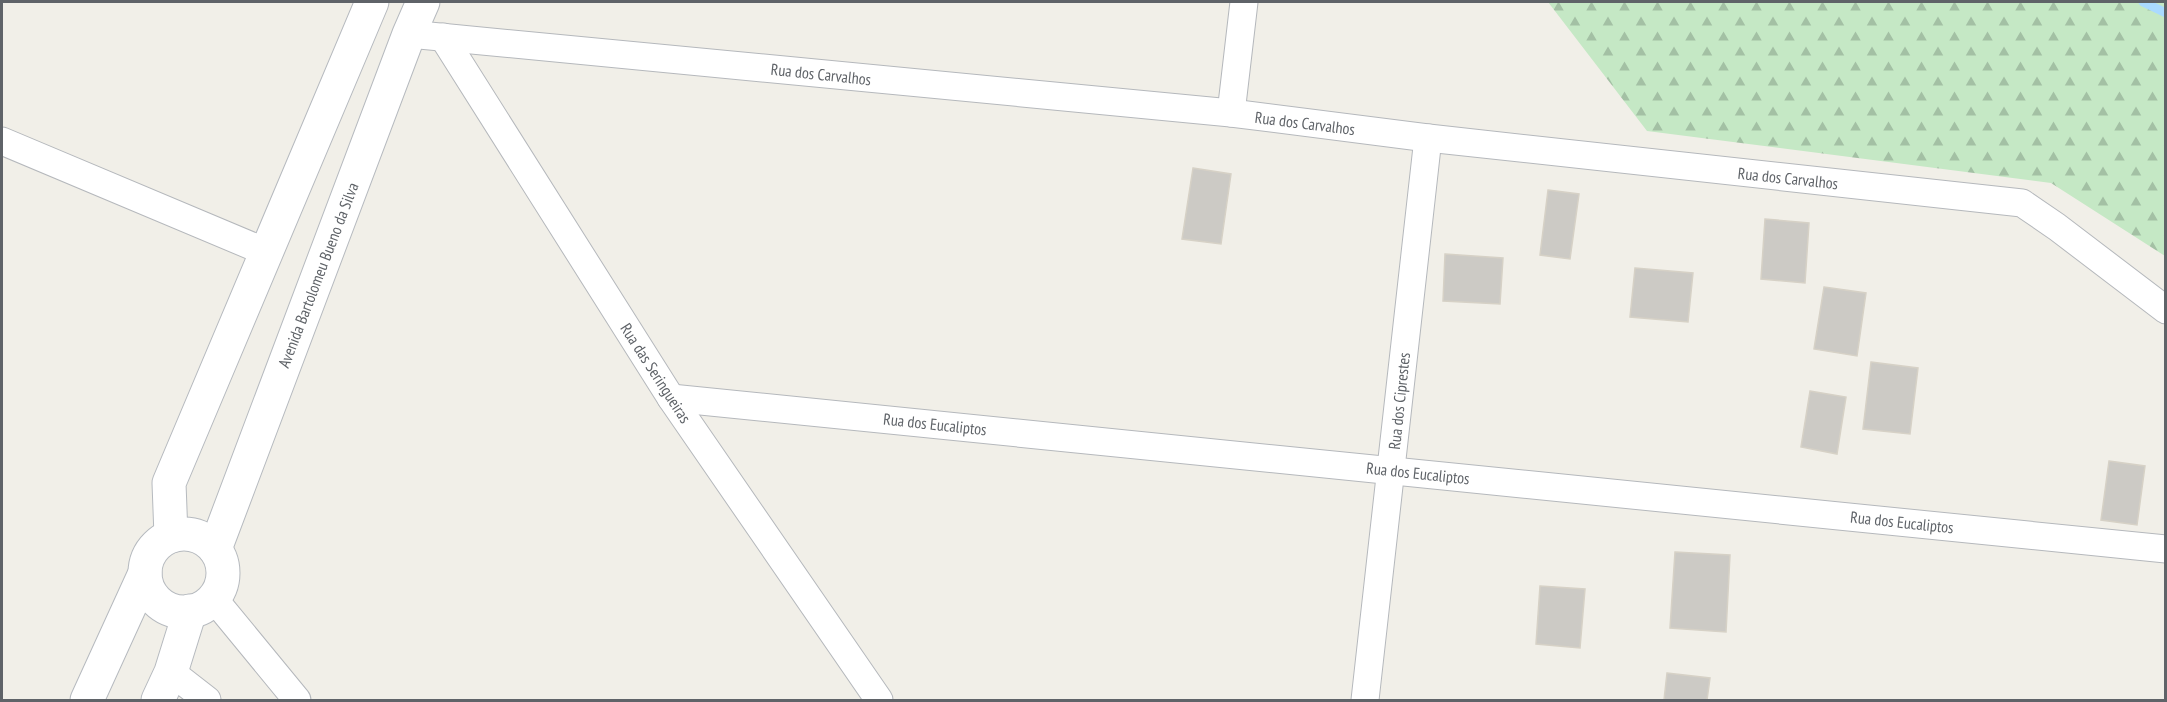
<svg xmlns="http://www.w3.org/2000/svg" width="2167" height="702" viewBox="0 0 2167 702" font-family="'PT Sans Narrow',sans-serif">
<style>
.forest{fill:url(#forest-firs)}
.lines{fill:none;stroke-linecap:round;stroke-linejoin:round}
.stream{stroke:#aadaff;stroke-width:9}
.building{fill:#cccac5;stroke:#d6d1c6;stroke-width:1.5}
.street-casing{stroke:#b5b8bc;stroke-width:29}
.secondary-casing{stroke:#b6babf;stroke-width:35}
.street{stroke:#fff;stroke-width:27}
.secondary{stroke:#fff;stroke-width:33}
.labels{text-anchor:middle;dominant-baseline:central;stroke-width:4.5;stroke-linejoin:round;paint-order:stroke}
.street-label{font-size:16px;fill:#5f6368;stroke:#fff}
</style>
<defs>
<pattern id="forest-firs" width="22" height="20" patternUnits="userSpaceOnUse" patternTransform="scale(1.5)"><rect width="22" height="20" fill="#c5e8c5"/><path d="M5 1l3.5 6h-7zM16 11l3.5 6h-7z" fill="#a3c0a4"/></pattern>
</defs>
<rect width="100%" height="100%" fill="#f1efe8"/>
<!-- forest -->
<path class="forest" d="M1548 2H2165V256L2051 183 1647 131Z"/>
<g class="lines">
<!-- stream -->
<path class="stream" d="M2143 2 2166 13"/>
</g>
<!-- building -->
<g class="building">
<path d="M1193 168 1231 174 1221 244 1182 239Z"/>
<path d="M1548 190 1579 194 1570 259 1540 255Z"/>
<path d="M1765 219 1809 223 1805 283 1761 279Z"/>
<path d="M1445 254 1503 258 1500 304 1443 301Z"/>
<path d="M1635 268 1693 273 1688 322 1630 317Z"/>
<path d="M1824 287 1866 293 1857 356 1814 349Z"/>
<path d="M1871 362 1918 368 1910 434 1863 429Z"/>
<path d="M1810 391 1846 397 1837 454 1801 447Z"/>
<path d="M2109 461 2145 466 2137 525 2101 520Z"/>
<path d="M1675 552 1730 555 1726 632 1670 628Z"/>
<path d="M1540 586 1585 589 1580 648 1536 644Z"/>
<path d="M1667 673 1710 678 1707 700H1664Z"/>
</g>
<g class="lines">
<!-- street casing -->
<g class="street-casing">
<g id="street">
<path d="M409 34 1231 113 1428 138 2022 203 2057 227 2166 310"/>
<path d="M443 37 671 398 879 700"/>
<path d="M1231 113 1244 2"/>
<path d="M2 141 266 252"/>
<path d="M671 398 2166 549"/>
<path d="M214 599 297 700"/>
<path d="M171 672 207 700"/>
<path d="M1365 700 1428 138"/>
</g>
</g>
<!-- secondary casing -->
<g class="secondary-casing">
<g id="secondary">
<circle cx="184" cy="573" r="39"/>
<path d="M171 536 169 483 372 2"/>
<path d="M215 549 409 34 423 2"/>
<path d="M87 700 145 573"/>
<path d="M158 700 171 672 190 611"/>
</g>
</g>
<!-- street -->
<use href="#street" class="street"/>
<!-- secondary -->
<use href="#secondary" class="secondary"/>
</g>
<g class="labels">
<!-- street labels -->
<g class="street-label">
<text transform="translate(821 74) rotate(6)">Rua dos Carvalhos</text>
<text transform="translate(1305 123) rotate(7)">Rua dos Carvalhos</text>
<text transform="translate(1788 178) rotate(6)">Rua dos Carvalhos</text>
<text transform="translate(318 275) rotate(-69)">Avenida Bartolomeu Bueno da Silva</text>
<text transform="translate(656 373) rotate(57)">Rua das Seringueiras</text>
<text transform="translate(1399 401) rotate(-84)">Rua dos Ciprestes</text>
<text transform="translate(935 424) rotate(6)">Rua dos Eucaliptos</text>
<text transform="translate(1418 473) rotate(6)">Rua dos Eucaliptos</text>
<text transform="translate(1902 522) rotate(6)">Rua dos Eucaliptos</text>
</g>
</g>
<!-- border -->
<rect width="2167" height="702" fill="none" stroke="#5f6368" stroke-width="6"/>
</svg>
